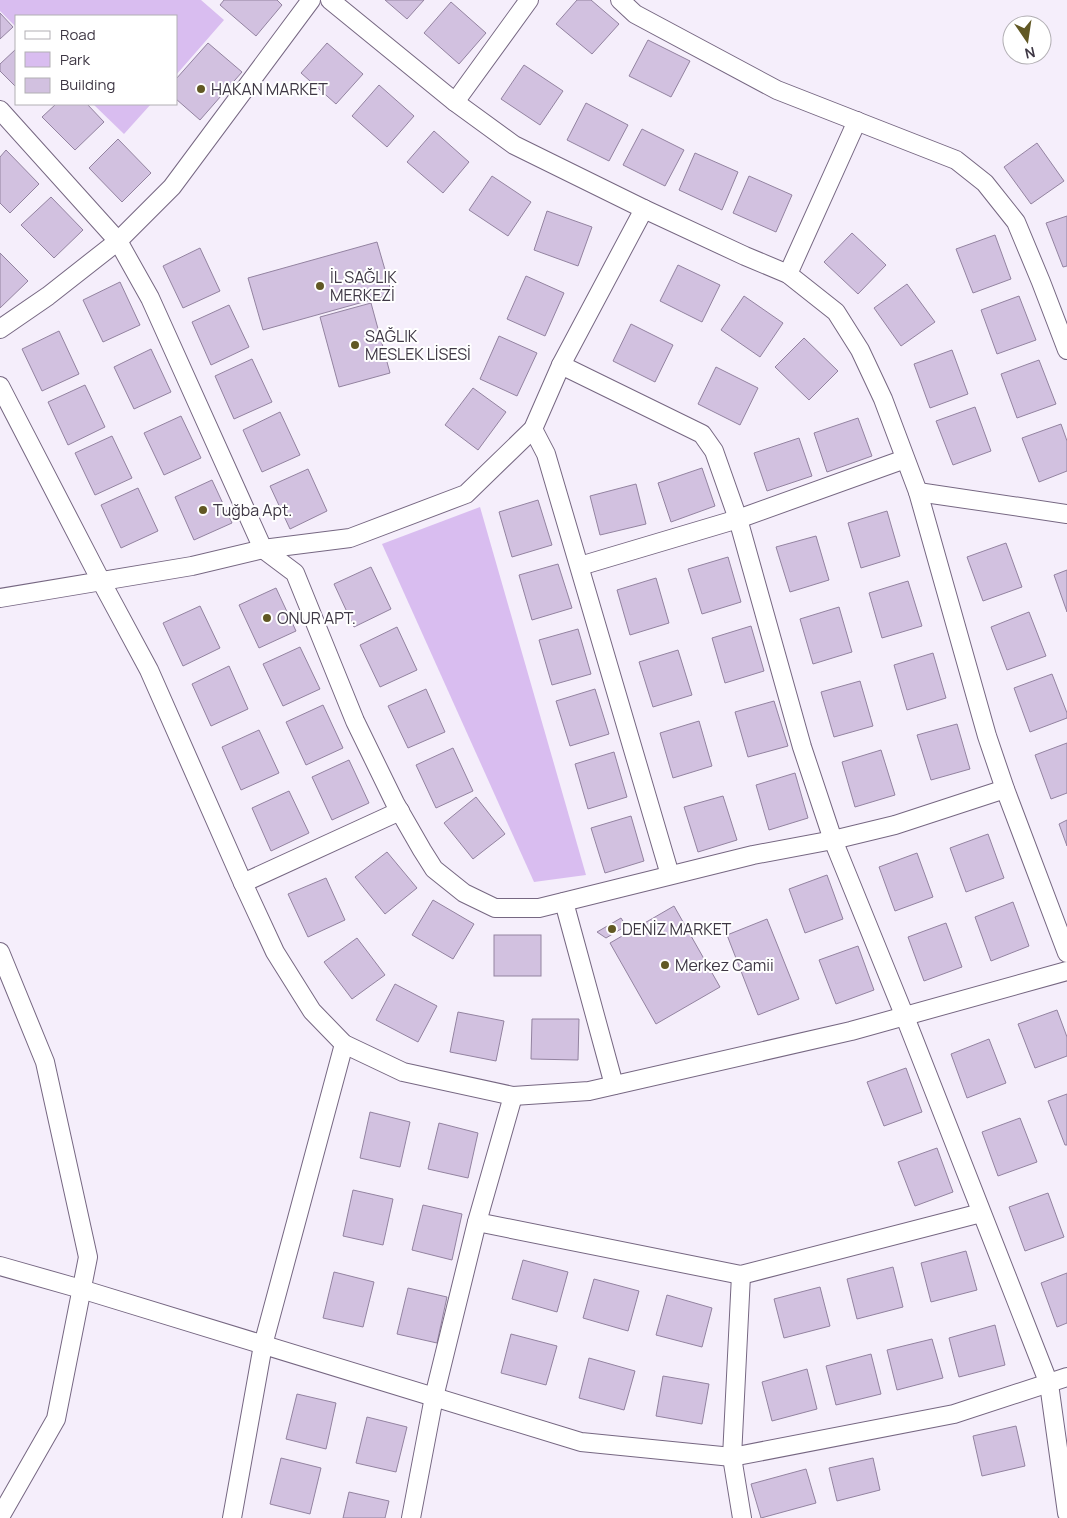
<svg xmlns="http://www.w3.org/2000/svg" width="1067" height="1518" viewBox="0 0 1067 1518" font-family="Manrope,sans-serif">
<style>
.green{fill:#d9bdf0}
.building{fill:#d2c1e0;stroke:#9383a0}
.lines{fill:none;stroke-linecap:round;stroke-linejoin:round}
.minor-casing{stroke:#766782;stroke-width:20}
.minor{stroke:#fff;stroke-width:18}
.poi-dot{fill:#615824;stroke:#fff;stroke-width:2}
.labels{text-anchor:middle;dominant-baseline:central;stroke-width:4;stroke-linejoin:round;paint-order:stroke}
.poi-label{font-size:16px;fill:#3e3744;stroke:#fff;text-anchor:start}
</style>
<rect width="100%" height="100%" fill="#f5eefb"/>
<!-- green -->
<g class="green">
<path d="M0 0H201L224 20 176 75V16H16V27L0 11Z"/>
<path d="M93 104H151L124 134Z"/>
<path d="M480 507 586 875 534 882 382 544Z"/>
</g>
<!-- building -->
<g class="building">
<path d="M224 0H277L282 5 256 36 220 5Z"/>
<path d="M385 0H424L407 19Z"/>
<path d="M577 0H591L619 24 592 54 556 24Z"/>
<path d="M451 2 486 33 459 64 424 33Z"/>
<path d="M0 13 13 27 0 39Z"/>
<path d="M648 40 690 61 671 97 629 76Z"/>
<path d="M208 43 242 72 200 120 176 99V79Z"/>
<path d="M327 43 363 74 336 104 301 73Z"/>
<path d="M16 49V87L0 71V64Z"/>
<path d="M524 65 563 91 540 125 501 99Z"/>
<path d="M379 85 414 116 387 147 352 116Z"/>
<path d="M586 103 628 125 609 161 567 140Z"/>
<path d="M56 104H87L104 122 75 150 42 117Z"/>
<path d="M642 129 684 150 665 186 623 165Z"/>
<path d="M434 131 469 162 443 193 407 162Z"/>
<path d="M118 139 151 173 122 202 89 168Z"/>
<path d="M1037 143 1064 181 1031 204 1004 167Z"/>
<path d="M6 150 39 184 10 213 0 203V157Z"/>
<path d="M695 153 738 172 722 210 679 190Z"/>
<path d="M492 176 531 202 508 236 469 210Z"/>
<path d="M749 176 792 195 776 232 733 213Z"/>
<path d="M51 197 83 230 54 258 21 225Z"/>
<path d="M547 211 592 227 578 266 534 250Z"/>
<path d="M1067 216V266L1063 267 1046 223Z"/>
<path d="M852 233 886 265 858 294 824 262Z"/>
<path d="M995 235 1011 279 973 293 956 249Z"/>
<path d="M377 242 392 294 263 330 248 278Z"/>
<path d="M200 248 220 291 183 308 163 266Z"/>
<path d="M0 253 28 281 0 308Z"/>
<path d="M678 265 720 285 702 322 660 301Z"/>
<path d="M526 276 564 293 545 336 507 319Z"/>
<path d="M120 282 140 325 103 342 83 300Z"/>
<path d="M907 284 935 322 901 346 874 308Z"/>
<path d="M744 296 783 323 760 357 721 330Z"/>
<path d="M1019 296 1036 340 997 354 981 310Z"/>
<path d="M371 303 390 373 339 387 320 317Z"/>
<path d="M229 305 249 347 211 365 192 322Z"/>
<path d="M631 324 673 345 655 382 613 361Z"/>
<path d="M59 331 79 374 42 391 22 349Z"/>
<path d="M499 336 537 353 517 396 480 379Z"/>
<path d="M804 338 838 371 809 400 775 367Z"/>
<path d="M151 349 171 392 134 409 114 367Z"/>
<path d="M952 350 968 394 930 408 914 364Z"/>
<path d="M252 359 272 402 234 419 215 376Z"/>
<path d="M1039 360 1056 404 1017 418 1001 374Z"/>
<path d="M716 367 758 388 740 425 698 404Z"/>
<path d="M85 385 105 427 68 445 48 402Z"/>
<path d="M473 388 506 412 478 450 445 425Z"/>
<path d="M975 407 991 451 953 465 936 421Z"/>
<path d="M280 412 300 455 262 472 243 430Z"/>
<path d="M181 416 201 458 164 475 144 433Z"/>
<path d="M858 418 872 456 827 472 814 433Z"/>
<path d="M1061 424 1067 441V471L1039 482 1022 438Z"/>
<path d="M112 436 132 478 95 495 75 453Z"/>
<path d="M799 438 812 476 767 491 754 453Z"/>
<path d="M702 468 715 506 671 522 658 483Z"/>
<path d="M308 469 327 511 290 529 270 486Z"/>
<path d="M212 480 232 523 194 540 175 497Z"/>
<path d="M636 484 646 524 600 535 590 496Z"/>
<path d="M138 488 158 531 121 548 101 505Z"/>
<path d="M538 500 552 545 512 557 499 512Z"/>
<path d="M887 511 900 556 861 568 848 523Z"/>
<path d="M816 536 829 580 790 592 776 547Z"/>
<path d="M1006 543 1022 587 983 601 967 557Z"/>
<path d="M728 557 741 602 702 614 688 569Z"/>
<path d="M558 564 572 608 532 620 519 575Z"/>
<path d="M371 567 391 609 354 627 334 584Z"/>
<path d="M1067 570V612L1054 575Z"/>
<path d="M656 578 669 623 630 635 617 590Z"/>
<path d="M908 581 922 626 882 638 869 593Z"/>
<path d="M276 588 296 631 259 648 239 605Z"/>
<path d="M200 606 220 648 183 666 163 623Z"/>
<path d="M839 607 852 652 813 664 800 619Z"/>
<path d="M1029 612 1046 656 1007 670 991 627Z"/>
<path d="M751 626 764 671 725 683 712 638Z"/>
<path d="M397 627 417 670 380 687 360 645Z"/>
<path d="M578 629 591 674 552 685 539 640Z"/>
<path d="M300 647 320 689 283 706 263 664Z"/>
<path d="M678 650 692 695 653 707 639 662Z"/>
<path d="M933 653 946 698 907 710 894 665Z"/>
<path d="M229 666 248 709 211 726 192 684Z"/>
<path d="M1052 674 1067 713V718L1030 732 1014 688Z"/>
<path d="M860 681 873 726 834 737 821 692Z"/>
<path d="M426 689 445 732 408 748 388 706Z"/>
<path d="M595 689 609 734 570 746 556 701Z"/>
<path d="M774 701 788 746 748 757 735 712Z"/>
<path d="M323 705 343 748 306 765 286 722Z"/>
<path d="M699 721 712 766 673 778 660 733Z"/>
<path d="M957 724 970 769 931 780 917 735Z"/>
<path d="M259 730 279 773 241 790 222 747Z"/>
<path d="M1067 743V793L1051 799 1035 755Z"/>
<path d="M453 748 473 791 436 808 416 765Z"/>
<path d="M881 750 895 795 855 807 842 762Z"/>
<path d="M614 752 627 797 588 809 575 764Z"/>
<path d="M349 760 369 803 332 820 312 777Z"/>
<path d="M795 773 808 818 769 830 756 785Z"/>
<path d="M289 791 309 833 271 851 252 808Z"/>
<path d="M723 796 737 840 698 852 684 807Z"/>
<path d="M476 797 505 834 473 859 444 823Z"/>
<path d="M631 816 644 861 605 873 591 828Z"/>
<path d="M1067 820V846L1059 824Z"/>
<path d="M988 834 1004 878 966 892 950 848Z"/>
<path d="M387 852 417 888 385 914 355 877Z"/>
<path d="M917 853 933 897 895 911 879 867Z"/>
<path d="M827 875 843 919 805 933 789 889Z"/>
<path d="M326 878 345 920 308 937 288 894Z"/>
<path d="M433 900 474 924 453 959 412 935Z"/>
<path d="M1013 902 1029 946 991 961 975 917Z"/>
<path d="M674 906 720 987 656 1024 610 943Z"/>
<path d="M621 918 626 926 606 938 597 932Z"/>
<path d="M767 919 799 999 758 1015 727 935Z"/>
<path d="M946 923 962 967 924 981 908 937Z"/>
<rect x="494" y="935" width="47" height="41"/>
<path d="M357 938 385 975 352 999 324 962Z"/>
<path d="M858 946 874 990 836 1004 819 960Z"/>
<path d="M395 984 437 1006 418 1042 376 1020Z"/>
<path d="M1057 1010 1067 1037V1056L1035 1068 1018 1024Z"/>
<path d="M458 1012 504 1021 496 1061 450 1052Z"/>
<path d="M532 1019H579L578 1060 531 1059Z"/>
<path d="M989 1039 1006 1083 967 1098 951 1054Z"/>
<path d="M906 1068 922 1112 884 1126 867 1082Z"/>
<path d="M1067 1094V1145H1065L1048 1101Z"/>
<path d="M370 1112 410 1122 400 1167 360 1158Z"/>
<path d="M1020 1118 1037 1162 998 1176 982 1132Z"/>
<path d="M439 1123 478 1133 468 1178 428 1169Z"/>
<path d="M937 1148 953 1192 915 1206 898 1162Z"/>
<path d="M353 1190 393 1199 383 1245 343 1236Z"/>
<path d="M1048 1193 1064 1237 1025 1251 1009 1207Z"/>
<path d="M423 1205 462 1214 452 1260 412 1250Z"/>
<path d="M966 1251 977 1290 931 1302 921 1263Z"/>
<path d="M523 1260 568 1272 557 1312 512 1299Z"/>
<path d="M893 1267 903 1307 857 1319 847 1279Z"/>
<path d="M334 1272 374 1282 363 1327 323 1318Z"/>
<path d="M1067 1273V1323L1057 1327 1041 1283Z"/>
<path d="M594 1279 639 1291 628 1331 583 1318Z"/>
<path d="M820 1287 830 1326 784 1338 774 1299Z"/>
<path d="M408 1288 447 1297 437 1343 397 1334Z"/>
<path d="M667 1295 712 1308 702 1347 656 1335Z"/>
<path d="M995 1325 1005 1365 959 1377 949 1338Z"/>
<path d="M511 1334 557 1346 546 1385 501 1373Z"/>
<path d="M932 1339 943 1378 897 1390 887 1350Z"/>
<path d="M871 1354 881 1394 836 1405 826 1366Z"/>
<path d="M589 1358 635 1371 624 1410 579 1398Z"/>
<path d="M807 1369 817 1409 772 1421 762 1382Z"/>
<path d="M663 1376 709 1384 702 1424 656 1416Z"/>
<path d="M297 1394 336 1403 326 1449 286 1439Z"/>
<path d="M367 1417 407 1427 396 1472 356 1463Z"/>
<path d="M1016 1426 1025 1466 982 1476 973 1436Z"/>
<path d="M281 1458 321 1468 310 1514 270 1504Z"/>
<path d="M873 1458 880 1490 837 1501 829 1468Z"/>
<path d="M806 1469 816 1503 761 1518 751 1484Z"/>
<path d="M349 1492 389 1501 385 1518H343Z"/>
</g>
<g class="lines">
<!-- minor casing -->
<g class="minor-casing">
<g id="minor">
<path d="M330 0 455 102 514 145 644 209 745 256 788 274 836 312 860 350 883 399 918 492 987 736 1005 789 1067 953"/>
<path d="M620 0 635 14 777 90 956 160 985 183 1016 222 1041 282 1067 350"/>
<path d="M455 102 529 0"/>
<path d="M0 110 118 241 150 298 263 549 295 573 355 721 395 803 422 850 434 869 464 893 495 908H539L753 855 833 840 895 825 1005 789"/>
<path d="M788 274 857 121"/>
<path d="M0 329 48 296 118 241 172 187 311 0"/>
<path d="M561 365 702 434 714 451 738 519 802 747 833 840 905 1017 1049 1384 1067 1513"/>
<path d="M0 386 101 581 149 670 243 883 275 952 312 1011 344 1044 403 1072 513 1096 589 1091 851 1031 1067 971"/>
<path d="M533 429 546 454 670 875"/>
<path d="M918 492 1067 514"/>
<path d="M580 566 738 519 905 459"/>
<path d="M0 598 192 566 263 549 350 538 466 494 533 429 561 365 644 209"/>
<path d="M243 883 400 811"/>
<path d="M564 902 614 1085"/>
<path d="M0 952 45 1062 88 1257 56 1419 0 1517"/>
<path d="M477 1222 741 1275 981 1213"/>
<path d="M0 1266 81 1289 581 1442 732 1457 954 1414 1067 1377"/>
<path d="M741 1275 732 1457 742 1518"/>
<path d="M232 1518 263 1345 344 1044"/>
<path d="M411 1518 434 1397 477 1222 513 1096"/>
</g>
</g>
<!-- minor -->
<use href="#minor" class="minor"/>
</g>
<!-- markers -->
<g class="poi-dot">
<circle cx="201" cy="89" r="5"/>
<circle cx="320" cy="286" r="5"/>
<circle cx="355" cy="345" r="5"/>
<circle cx="203" cy="510" r="5"/>
<circle cx="267" cy="618" r="5"/>
<circle cx="612" cy="929" r="5"/>
<circle cx="665" cy="965" r="5"/>
</g>
<g class="labels">
<!-- poi labels -->
<g class="poi-label">
<text x="211" y="89">HAKAN MARKET</text>
<text x="330" y="277">İL SAĞLIK<tspan x="330" dy="18">MERKEZİ</tspan></text>
<text x="365" y="336">SAĞLIK<tspan x="365" dy="18">MESLEK LİSESİ</tspan></text>
<text x="213" y="510">Tuğba Apt.</text>
<text x="277" y="618">ONUR APT.</text>
<text x="622" y="929">DENİZ MARKET</text>
<text x="675" y="965">Merkez Camii</text>
</g>
</g>
<!-- legend -->
<rect x="15" y="15" width="162" height="90" fill="#ffffff" stroke="#b2afb4"/>
<rect x="25" y="31" width="25" height="8" fill="#ffffff" stroke="#b2afb4"/>
<text x="60" y="40" font-size="15" fill="#3e3744">Road</text>
<rect x="25" y="52" width="25" height="15" fill="#d9bdf0" stroke="#b2afb4"/>
<text x="60" y="65" font-size="15" fill="#3e3744">Park</text>
<rect x="25" y="78" width="25" height="15" fill="#d2c1e0" stroke="#b2afb4"/>
<text x="60" y="90" font-size="15" fill="#3e3744">Building</text>
<!-- north arrow -->
<g transform="translate(1027 40) rotate(167)"><circle r="24" fill="#ffffff" stroke="#b2afb4"/>
<path d="M0-4L9 19L0 12L-9 19Z" fill="#615824"/>
<text y="-8" font-size="14" font-weight="bold" text-anchor="middle" fill="#3e3744">N</text>
</g>
</svg>
